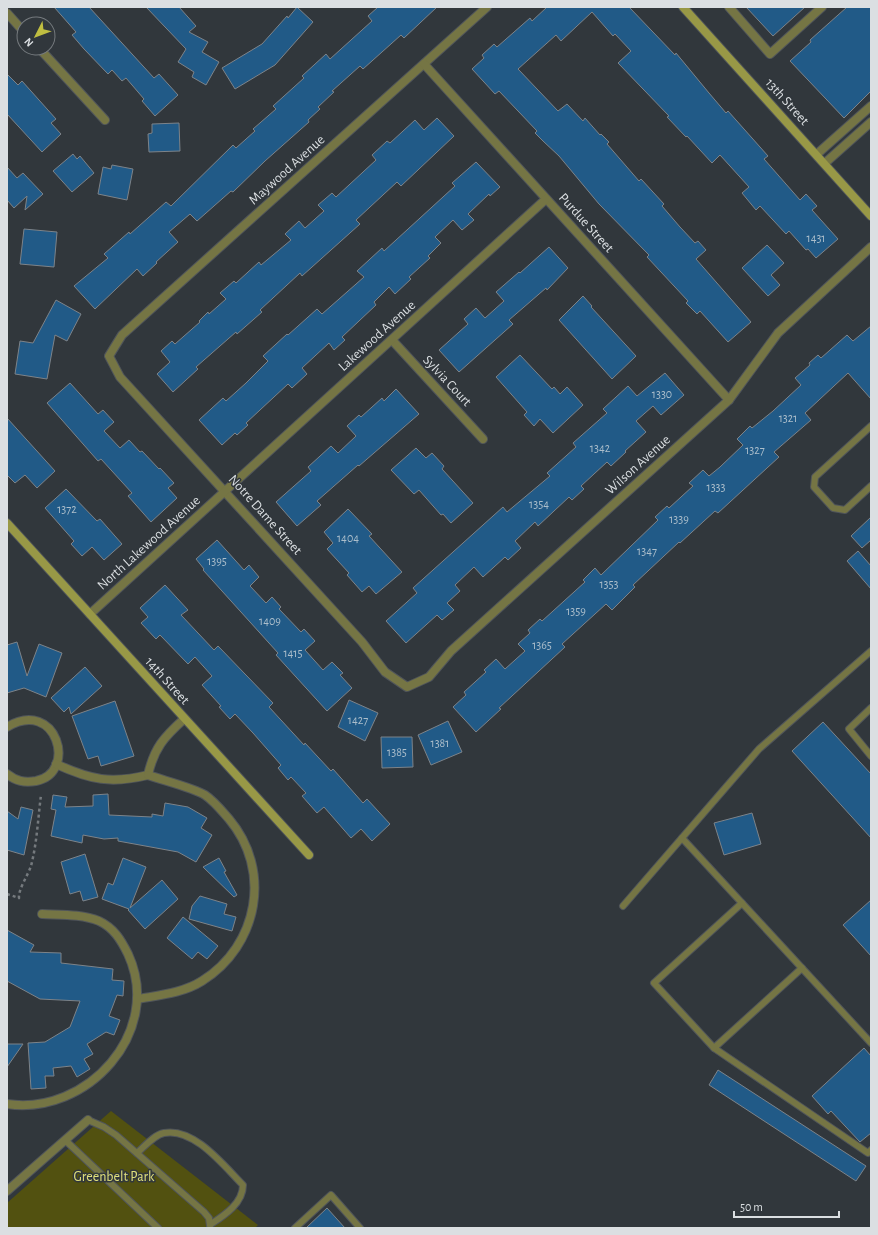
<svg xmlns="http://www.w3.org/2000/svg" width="878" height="1235" viewBox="0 0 878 1235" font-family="'Alegreya Sans',sans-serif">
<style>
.green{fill:#525110}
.building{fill:#215a87;stroke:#7d8389}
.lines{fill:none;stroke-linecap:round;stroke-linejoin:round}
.lane-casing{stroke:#50555a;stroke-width:8}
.street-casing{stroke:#50555a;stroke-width:10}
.secondary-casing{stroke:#50555a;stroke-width:10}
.path{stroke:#757a7e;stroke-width:2.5;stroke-dasharray:3 3;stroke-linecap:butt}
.lane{stroke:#757544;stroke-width:6}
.street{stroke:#757544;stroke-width:8}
.secondary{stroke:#989846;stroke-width:8}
.labels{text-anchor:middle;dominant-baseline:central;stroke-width:3;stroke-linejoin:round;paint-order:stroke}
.number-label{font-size:12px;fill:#acbecb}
.street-label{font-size:14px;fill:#dbdfe2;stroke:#31373c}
.park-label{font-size:14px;fill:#e0e07b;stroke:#31373c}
</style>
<rect width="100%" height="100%" fill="#31373c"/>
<!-- green -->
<path class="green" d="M111 1111 258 1225 255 1228H7V1203Z"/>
<!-- building -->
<g class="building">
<path d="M54 7H89L154 78 159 74 178 95 155 116 142 101 144 99 126 78 122 81 112 70 108 74 84 49 72 35 76 32Z"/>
<path d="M146 7H179L196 26 189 32 208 42 202 52 219 62 206 85 192 77 194 72 178 62 186 49Z"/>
<path d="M297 7 313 22 275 65 235 89 222 68 262 44 287 16 288 18Z"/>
<path d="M378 7H437L404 38 401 35 363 69 360 66 332 91 334 92 318 107 320 109 308 120 309 122 265 161 233 192 231 191 197 221 190 214 169 232 178 242 156 262 157 263 143 276 137 269 95 309 74 286 108 258 104 254 129 232 130 234 166 202 171 206 233 145 236 148 255 131 253 129 276 109 273 106 304 78 302 76 326 54 330 59 372 21 368 16Z"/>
<path d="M547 7H629L675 55 676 53 709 93 726 113 728 111 768 156 764 159 800 200 806 194 817 206 812 210 838 239 816 258 808 249 806 250 789 231 786 234 760 206 756 210 742 193 749 187 720 155 712 163 687 136 686 137 667 117 669 116 618 63 631 51 615 34 613 36 592 12 561 41 556 35 518 69 558 111 567 104 583 121 585 118 600 135 601 134 609 142 607 144 639 181 641 179 664 204 662 206 680 227 695 243 698 241 706 250 696 259 751 322 728 342 700 311 697 314 686 303 688 301 647 257 649 255 599 204 559 156 543 141 535 133 537 131 499 91 495 94 472 69 484 58 482 55 494 44 497 47 530 18 532 21Z"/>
<path d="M746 7H805L773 36Z"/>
<path d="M847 7H871V91L844 118 790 61 811 42 810 40Z"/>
<path d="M7 74 18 85 22 81 56 119 51 123 61 134 42 152 7 114Z"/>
<path d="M437 118 454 136 401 186 397 182 356 220 360 224 302 276 300 273 260 310 262 312 237 334 236 332 196 367 198 369 173 392 157 374 170 362 161 351 172 341 175 344 200 322 199 321 208 312 209 314 226 299 220 293 234 281 236 283 259 262 261 265 291 240 285 234 299 221 305 228 324 211 318 205 332 193 336 197 376 160 372 155 387 141 390 143 415 120 424 130Z"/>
<path d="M179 123 180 151 149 152 148 134 152 133V124Z"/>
<path d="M73 154 77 159 80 156 94 173 72 192 53 171Z"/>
<path d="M476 162 500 187 490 196 489 194 468 214 474 220 462 230 453 220 435 237 441 243 428 256 430 258 409 277 411 279 395 294 389 287 374 302 376 305 342 337 345 340 334 350 329 343 302 368 307 374 292 388 288 384 246 423 248 425 237 435 235 433 222 445 199 420 223 398 226 401 246 383 268 361 263 356 287 334 288 335 317 309 322 314 364 277 357 271 382 248 384 251 455 186 452 183Z"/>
<path d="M112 165 133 169 127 200 98 194 103 167 111 169Z"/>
<path d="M7 167 17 178 23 173 43 194 25 210 27 196 14 208 7 200Z"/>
<path d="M24 229 57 232 54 267 20 264Z"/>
<path d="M767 245 784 263 771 275 780 285 768 296 742 268Z"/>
<path d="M549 247 568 268 547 290 546 288 509 320 513 324 459 372 439 350 468 324 464 319 476 308 485 318 504 301 496 292 519 272 520 273Z"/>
<path d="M583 296 592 306 591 307 636 356 612 379 559 320Z"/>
<path d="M56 300 81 314 67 341 55 335 47 379 15 374 20 341 33 343Z"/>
<path d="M871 326V399L848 373 805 413 811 420 774 452 779 457 718 513 715 511 680 543 679 542 633 585 635 587 612 610 606 604 562 644 565 647 499 708 501 709 476 732 453 707 466 695 464 692 486 672 484 670 496 659 505 669 525 651 518 644 530 633 528 630 540 619 542 621 585 582 583 580 595 568 601 575 658 520 655 517 667 506 669 508 693 486 689 483 703 470 709 476 720 467 743 445 737 439 750 426 752 428 773 411 801 385 795 378 810 365 809 363 818 355 821 358 847 335 853 341Z"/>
<path d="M520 355 552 389 554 387 560 394 567 387 583 405 553 433 540 419 534 426 524 415 527 412 496 377Z"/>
<path d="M665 373 684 395 661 415 653 406 636 421 646 432 625 451 626 452 611 466 607 462 581 486 584 489 572 500 569 497 538 526 535 522 515 541 521 548 508 560 505 557 483 577 474 567 455 585 460 591 447 603 454 610 442 620 437 615 406 643 386 621 417 593 413 588 503 507 507 512 550 476 547 473 576 447 573 443 607 413 603 409 628 386 637 396Z"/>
<path d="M70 383 98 414 103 410 114 422 104 431 120 448 129 440 140 452 142 451 159 469 160 468 174 483 168 488 177 498 151 522 128 496 132 493 101 459 98 461 47 403Z"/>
<path d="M396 389 419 414 359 466 358 465 317 501 321 505 297 526 276 502 311 471 308 467 331 446 338 453 356 436 347 426 359 415 361 417 382 398 384 401Z"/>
<path d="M7 418 55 471 37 488 25 475 15 483 7 475Z"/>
<path d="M416 448 426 458 432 453 444 466 442 469 473 503 451 523 443 514 441 515 419 490 414 494 391 470Z"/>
<path d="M66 489 97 521 100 519 122 544 104 560 92 547 82 556 71 544 74 541 45 508Z"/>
<path d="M348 509 372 534 369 536 402 572 376 594 369 586 362 592 347 575 349 573 327 549 333 543 324 532Z"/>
<path d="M871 517V540L862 548 851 536Z"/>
<path d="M217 540 244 570 249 565 259 577 250 586 266 603 272 597 281 607 279 609 301 632 304 629 315 641 305 650 323 670 332 662 343 673 340 675 352 688 327 711 276 655 278 653 203 570 204 569 196 559Z"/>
<path d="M858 551 871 566V589L847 561Z"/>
<path d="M165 585 188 610 181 615 214 650 218 646 273 703 269 707 304 745 305 743 331 771 333 769 363 803 367 799 390 824 372 841 361 829 351 838 324 807 317 813 302 796 306 793 291 777 288 780 278 768 281 765 253 733 235 714 230 719 219 707 221 706 202 685 212 676 195 657 188 664 160 635 156 639 141 623 148 617 140 608Z"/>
<path d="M17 642 27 676 39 644 62 653 46 697 24 688 7 693V645Z"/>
<path d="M85 667 102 686 71 714 69 707 64 712 51 698Z"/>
<path d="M349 700 378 713 365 741 338 727Z"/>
<path d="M115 701 134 756 101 766 98 756 88 759 72 716Z"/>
<path d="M448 721 462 752 431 765 418 735Z"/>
<path d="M823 722 871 774V838L792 751Z"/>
<path d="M381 737H412L413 767 382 768Z"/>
<path d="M108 794 109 815 152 817V814L163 816 165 803 188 807 207 818 201 828 212 835 196 862 178 852 118 841V838L104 839 83 835 82 843 51 836 56 810 51 809 53 795 67 797 65 807 93 806V795Z"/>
<path d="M21 807 33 810 24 855 7 850V811L18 819Z"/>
<path d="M752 813 761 844 724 855 714 823Z"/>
<path d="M85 854 98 897 83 901 80 891 70 894 61 862Z"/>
<path d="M123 858 146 867 130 908 162 880 178 899 145 929 128 910 129 909 102 899 108 883 113 885Z"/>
<path d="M219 858 226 871 224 872 237 895 234 897 203 867Z"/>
<path d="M200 896 227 904 224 914 236 917 232 931 189 919 192 906Z"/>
<path d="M871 900V956L843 925Z"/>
<path d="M183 917 218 946 207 959 198 952 192 959 167 938Z"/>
<path d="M7 930 34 945 30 952 61 953V963L113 969 112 980 124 981 123 996 117 995 109 1016 120 1020 114 1035 106 1032 87 1044 93 1054 84 1059 90 1069 77 1077 71 1066 53 1068 54 1076H45L46 1088 31 1089 28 1043 45 1042 70 1027 80 1001 40 999 7 981Z"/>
<path d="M7 1044H23L7 1067Z"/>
<path d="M864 1048 871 1056V1133L860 1142 831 1111 828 1114 812 1096Z"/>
<path d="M718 1070 866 1166 856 1181 709 1085Z"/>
<path d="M327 1208 345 1228H306Z"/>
</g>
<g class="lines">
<!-- lane casing -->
<g class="lane-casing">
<g id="lane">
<path d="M871 426 815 477 814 487 833 508 845 510 871 486"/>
<path d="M871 708 849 729 871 756"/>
<path d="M682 838 871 1043"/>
<path d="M623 906 759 749 871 651"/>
<path d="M802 968 714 1048 868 1153 871 1150"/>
<path d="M714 1048 654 983 742 903"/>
<path d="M88 1120 104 1127 116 1135 204 1212 209 1218 210 1226"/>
<path d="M65 1140 158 1228"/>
<path d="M137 1153C145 1146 154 1135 164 1133 194 1127 224 1166 243 1185 243 1203 225 1215 211 1224"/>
<path d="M295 1228 331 1195 360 1228"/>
</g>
</g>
<!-- street casing -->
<g class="street-casing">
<g id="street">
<path d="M487 7 122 335 109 356 120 377 362 642 385 672 407 687 429 677 451 651 729 400 778 333 871 247"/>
<path d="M729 7 770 54 822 7"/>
<path d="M7 13 24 32"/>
<path d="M39 48 105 120"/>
<path d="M424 64 729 400"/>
<path d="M817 154 871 106"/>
<path d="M825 163 871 122"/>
<path d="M392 340 483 439"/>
<path d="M90 614 546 199"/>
<path d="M7 727C57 697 78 773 36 781 24 783 16 781 7 774"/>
<path d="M56 764C91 780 111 784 148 775"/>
<path d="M148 775C154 748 164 737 184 719"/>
<path d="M138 999C160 995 183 993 202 981 259 945 272 870 229 819 222 811 214 801 205 795 194 788 162 780 148 775"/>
<path d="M7 1104C87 1116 164 1032 128 954 121 940 114 928 99 921 82 914 60 915 42 914"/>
<path d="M7 1191 88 1120"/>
</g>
</g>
<!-- secondary casing -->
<g class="secondary-casing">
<g id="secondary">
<path d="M683 7 871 216"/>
<path d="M7 523 309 855"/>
</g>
</g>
<!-- path -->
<path class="path" d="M7 894 19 898C18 890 28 875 31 866 37 843 38 818 41 795"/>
<!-- lane -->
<use href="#lane" class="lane"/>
<!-- street -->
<use href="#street" class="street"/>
<!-- secondary -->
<use href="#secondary" class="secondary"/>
</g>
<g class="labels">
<!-- number labels -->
<g class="number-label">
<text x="816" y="238">1431</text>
<text x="662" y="394">1330</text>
<text x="788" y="418">1321</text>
<text x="600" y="448">1342</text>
<text x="755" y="450">1327</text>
<text x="716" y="487">1333</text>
<text x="539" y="504">1354</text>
<text x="67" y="509">1372</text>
<text x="679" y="519">1339</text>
<text x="348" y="538">1404</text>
<text x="647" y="551">1347</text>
<text x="217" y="561">1395</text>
<text x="609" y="584">1353</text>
<text x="576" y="611">1359</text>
<text x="270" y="621">1409</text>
<text x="542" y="645">1365</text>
<text x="293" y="653">1415</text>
<text x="358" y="720">1427</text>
<text x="440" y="743">1381</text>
<text x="397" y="752">1385</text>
</g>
<!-- street labels -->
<g class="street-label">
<text transform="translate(787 102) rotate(48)">13th Street</text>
<text transform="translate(287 170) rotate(-42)">Maywood Avenue</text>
<text transform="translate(586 223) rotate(48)">Purdue Street</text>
<text transform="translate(377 336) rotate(-42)">Lakewood Avenue</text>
<text transform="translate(447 381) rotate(47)">Sylvia Court</text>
<text transform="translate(638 465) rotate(-42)">Wilson Avenue</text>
<text transform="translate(265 515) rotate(48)">Notre Dame Street</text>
<text transform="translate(149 543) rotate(-42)">North Lakewood Avenue</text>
<text transform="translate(167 681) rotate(48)">14th Street</text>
</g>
<!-- park labels -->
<g class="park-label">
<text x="114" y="1177">Greenbelt Park</text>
</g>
</g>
<!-- border -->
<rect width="878" height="1235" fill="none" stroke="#dbdfe2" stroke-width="16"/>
<!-- north arrow -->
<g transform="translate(36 36) rotate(228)"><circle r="19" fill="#31373c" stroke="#757a7e"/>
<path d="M0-3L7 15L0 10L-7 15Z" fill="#c0be41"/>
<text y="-6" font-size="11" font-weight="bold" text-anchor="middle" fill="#dbdfe2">N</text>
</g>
<!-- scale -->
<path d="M734 1211v6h105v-6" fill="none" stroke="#dbdfe2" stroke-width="2"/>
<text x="740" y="1211" font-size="12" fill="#dbdfe2" stroke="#31373c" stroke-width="3" paint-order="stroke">50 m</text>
</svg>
